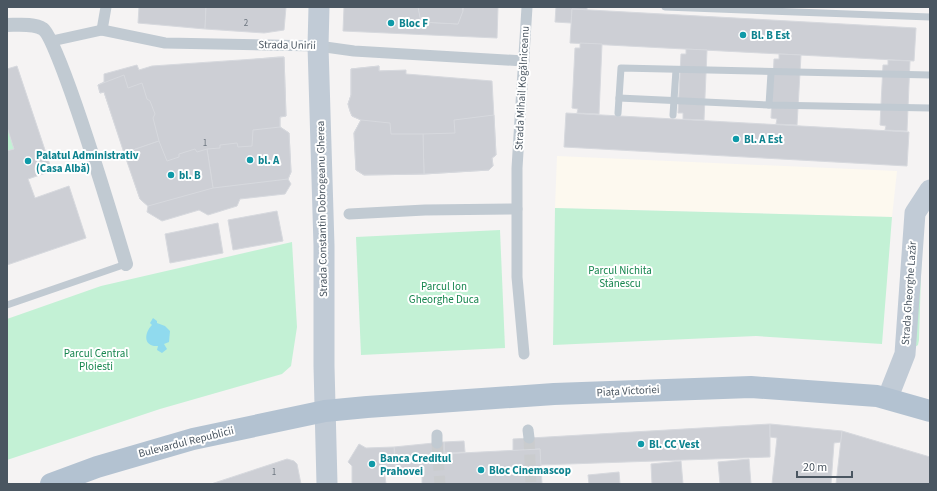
<svg xmlns="http://www.w3.org/2000/svg" width="937" height="491" viewBox="0 0 937 491" font-family="'Source Sans 3',sans-serif">
<style>
.commercial{fill:#fdf9ef}
.green{fill:#c3f1d5}
.water{fill:#90daee}
.building{fill:#cdcfd5;stroke:#d7d9de}
.lines{fill:none;stroke-linecap:round;stroke-linejoin:round}
.pedestrian-tunnel{stroke:#caccce;stroke-width:11;stroke-dasharray:11 5.5;stroke-linecap:butt}
.service{stroke:#c1cad2;stroke-width:7}
.pedestrian{stroke:#c1cad2;stroke-width:11}
.minor{stroke:#c1cad2;stroke-width:14}
.secondary{stroke:#c1cbd6;stroke-width:21}
.primary{stroke:#b3c2d1;stroke-width:22}
.culture-dot{fill:#0f9aa8;stroke:#fff;stroke-width:1.5}
.labels{text-anchor:middle;dominant-baseline:central;stroke-width:4;stroke-linejoin:round;paint-order:stroke}
.number-label{font-size:9px;fill:#6b747e}
.culture-label{font-size:11px;font-weight:bold;fill:#0d838f;stroke:#fff;text-anchor:start}
.street-label{font-size:11px;fill:#4a5661;stroke:#fff}
.park-label{font-size:11px;fill:#17864f;stroke:#fff}
</style>
<rect width="100%" height="100%" fill="#f5f3f3"/>
<!-- commercial -->
<path class="commercial" d="M557 156 897 171 892 217 555 208Z"/>
<!-- green -->
<g class="green">
<path d="M7 127 14 149 7 151Z"/>
<path d="M555 208 892 217 882 344 756 336 553 345Z"/>
<path d="M500 230 505 348 361 355 356 237Z"/>
<path d="M292 242 297 327 291 366 282 374 160 409 7 460V319L101 286Z"/>
<path d="M922 242 919 340 918 345 915 347Z"/>
</g>
<!-- water -->
<path class="water" d="M153 318 157 321V323L165 326 170 331 169 342 164 344 167 349 162 353 157 350 158 346C143 347 144 333 152 325L150 323Z"/>
<!-- building -->
<g class="building">
<path d="M139 7H206L205 29 138 23Z"/>
<path d="M206 7H286L284 30 264 33 205 29Z"/>
<path d="M344 7H418L421 22 458 24 464 7H498L497 38 343 31Z"/>
<path d="M418 7H462L463 11 458 24 421 22Z"/>
<path d="M556 7H587V10L572 9 571 23 555 22Z"/>
<path d="M572 9 916 28 914 61 570 43Z"/>
<path d="M580 43 602 44 599 114 577 113 578 109 572 108 575 48H580Z"/>
<path d="M686 49 707 50 704 120 683 119V113H678L681 54H686Z"/>
<path d="M779 54 801 55 797 125 776 124 777 119 771 118 774 59H779Z"/>
<path d="M278 57H284L286 116 280 117V127L253 130 251 107 247 106 246 89H250L248 60Z"/>
<path d="M284 57 286 116 280 117V127L289 133 291 172 288 179 291 184 285 194 240 199 237 206 208 215 199 210 162 221 147 212 148 206 140 199 104 92 100 93 98 85 104 82V74L137 65 139 70 152 66Z"/>
<path d="M888 60 910 61 907 131 885 130 886 126 880 125 883 65H888Z"/>
<path d="M17 66 52 171 28 179 35 198 69 186 86 238 7 265V151L14 149 7 127V69Z"/>
<path d="M379 66V71H394L399 122 361 120 352 116 350 111 348 104 351 95V69Z"/>
<path d="M379 66V71L406 70V74L492 81 496 155 492 158 493 166 489 170 424 174 364 175 356 170 354 133 361 120 352 116 350 111 348 104 351 95V69Z"/>
<path d="M124 75 128 88 142 83 147 99 150 101 155 114 153 118 159 141 124 153 104 92 100 93 98 85Z"/>
<path d="M566 113 909 132 907 166 564 147Z"/>
<path d="M494 115 496 155 492 158 493 166 489 170 424 174 423 134 455 133 454 120Z"/>
<path d="M361 120 390 123 391 134H423L424 174 364 175 356 170 354 133Z"/>
<path d="M280 127 289 133 291 172 288 179 213 188 207 149 220 148V145L237 143 238 147 252 146 253 130Z"/>
<path d="M159 141 167 161 179 157V154L195 149 197 152 207 149 213 188 148 206 140 199 124 153Z"/>
<path d="M277 211 283 241 233 250 228 220Z"/>
<path d="M218 223 223 253 170 263 165 234Z"/>
<path d="M770 424V457L540 465V449L513 451V439Z"/>
<path d="M770 424 842 431 841 442 834 443 831 484H772L777 438 770 437Z"/>
<path d="M842 431 930 457V484H836Z"/>
<path d="M464 441 465 452 444 453V442Z"/>
<path d="M444 442V453L422 455V475L396 476 394 447Z"/>
<path d="M359 444 366 448 394 447 396 476H385L386 484H352V466L348 462Z"/>
<path d="M540 449 542 484H422V455Z"/>
<path d="M287 459 294 461 297 464 301 484H211Z"/>
<path d="M749 459 751 484H720L718 462Z"/>
<path d="M681 461 683 484H652L651 464Z"/>
<path d="M619 472 620 484H589L588 475Z"/>
</g>
<g class="lines">
<!-- pedestrian-tunnel -->
<g class="pedestrian-tunnel">
<path d="M529 438 531 484"/>
<path d="M437 443 440 484"/>
</g>
<!-- service -->
<g class="service">
<path d="M665 7 930 17"/>
<path d="M619 98 769 105 930 108"/>
<path d="M769 105 771 73"/>
<path d="M618 113 621 68 930 75"/>
<path d="M673 115 676 70"/>
<path d="M7 305 126 264"/>
</g>
<!-- pedestrian -->
<g class="pedestrian">
<path d="M102 30 106 7"/>
<path d="M52 41 102 30 165 43 318 46 354 51 524 61"/>
<path d="M349 214 425 210 517 209"/>
<path d="M524 354 517 277V168L527 7"/>
<path d="M528 430 529 438"/>
<path d="M437 435V443"/>
</g>
<!-- minor -->
<path class="minor" d="M7 25C17 25 34 23 43 29 59 39 117 234 126 264"/>
<!-- secondary -->
<g class="secondary">
<path d="M319 7 318 46 324 246V366L327 484"/>
<path d="M888 397 905 354 915 213 930 190"/>
</g>
<!-- primary -->
<path class="primary" d="M51 484 97 467 193 439 325 411 367 407 554 394 751 387 877 396 930 411"/>
</g>
<!-- markers -->
<g class="culture-dot">
<circle cx="391" cy="23" r="4"/>
<circle cx="743" cy="35" r="4"/>
<circle cx="736" cy="139" r="4"/>
<circle cx="250" cy="160" r="4"/>
<circle cx="28" cy="161" r="4"/>
<circle cx="171" cy="175" r="4"/>
<circle cx="641" cy="444" r="4"/>
<circle cx="372" cy="464" r="4"/>
<circle cx="481" cy="470" r="4"/>
</g>
<g class="labels">
<!-- number labels -->
<g class="number-label">
<text x="246" y="23">2</text>
<text x="205" y="143">1</text>
<text x="274" y="472">1</text>
</g>
<!-- culture labels -->
<g class="culture-label">
<text x="399" y="23">Bloc F</text>
<text x="751" y="35">Bl. B Est</text>
<text x="744" y="139">Bl. A Est</text>
<text x="36" y="155">Palatul Administrativ<tspan x="36" dy="13">(Casa Albă)</tspan></text>
<text x="258" y="160">bl. A</text>
<text x="179" y="175">bl. B</text>
<text x="649" y="444">Bl. CC Vest</text>
<text x="380" y="458">Banca Creditul<tspan x="380" dy="13">Prahovei</tspan></text>
<text x="489" y="470">Bloc Cinemascop</text>
</g>
<!-- street labels -->
<g class="street-label">
<text transform="translate(287 45) rotate(1)">Strada Unirii</text>
<text transform="translate(522 88) rotate(-87)">Strada Mihail Kogălniceanu</text>
<text transform="translate(322 209) rotate(-91)">Strada Constantin Dobrogeanu Gherea</text>
<text transform="translate(909 293) rotate(-86)">Strada Gheorghe Lazăr</text>
<text transform="translate(628 391) rotate(-3)">Piața Victoriei</text>
<text transform="translate(186 442) rotate(-14)">Bulevardul Republicii</text>
</g>
<!-- park labels -->
<g class="park-label">
<text x="620" y="270">Parcul Nichita<tspan x="620" dy="13">Stănescu</tspan></text>
<text x="444" y="286">Parcul Ion<tspan x="444" dy="13">Gheorghe Duca</tspan></text>
<text x="96" y="353">Parcul Central<tspan x="96" dy="13">Ploiesti</tspan></text>
</g>
</g>
<!-- border -->
<rect width="937" height="491" fill="none" stroke="#4a5661" stroke-width="16"/>
<!-- scale -->
<path d="M797 471v6h55v-6" fill="none" stroke="#4a5661" stroke-width="2"/>
<text x="803" y="471" font-size="12" fill="#4a5661" stroke="#ffffff" stroke-width="3" paint-order="stroke">20 m</text>
</svg>
